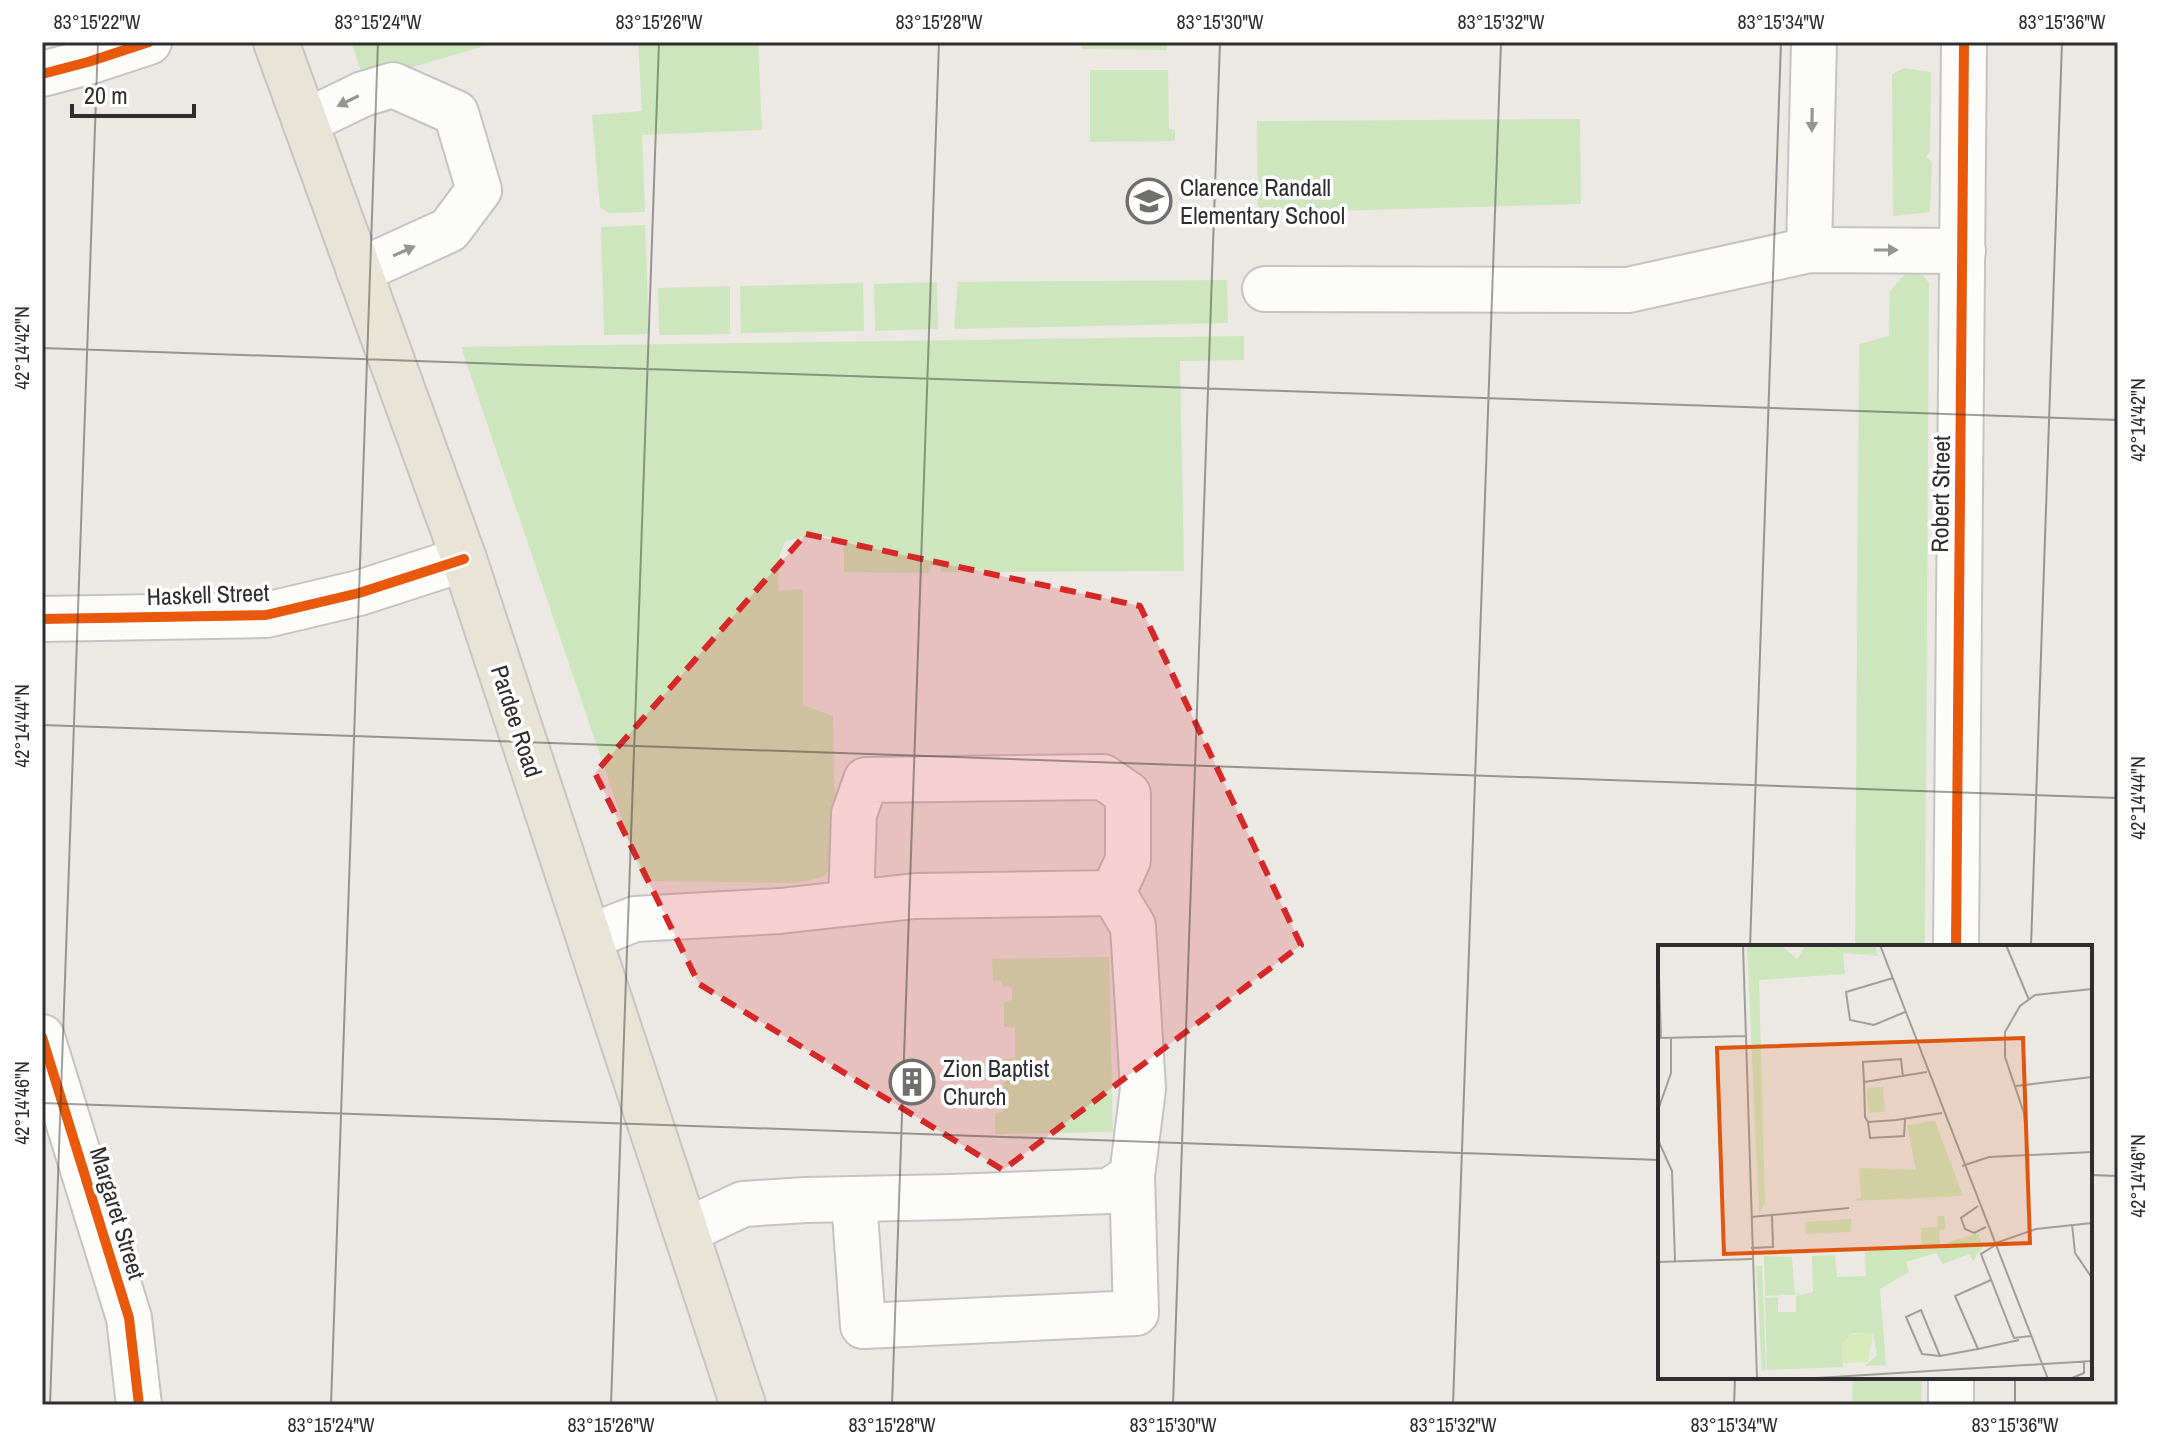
<svg xmlns="http://www.w3.org/2000/svg" width="2160" height="1447" viewBox="0 0 2160 1447" font-family="'Archivo Narrow',sans-serif">
<style>
.green{fill:#cee6be}
.lines{fill:none;stroke-linecap:round;stroke-linejoin:round}
.minor-casing{stroke:#c5c4c5;stroke-width:48}
.major-casing{stroke:#c6c5c4;stroke-width:48}
.minor{stroke:#fcfcfb;stroke-width:44}
.major{stroke:#e8e4d6;stroke-width:44}
.cycleway-casing{stroke:#fff;stroke-width:15}
.cycleway{stroke:#e8590c;stroke-width:10}
.oneway{fill:#959594}
.marked{fill:#d62828;fill-opacity:0.2;stroke:#d62828;stroke-width:6;stroke-dasharray:16 10;stroke-linejoin:round}
.ticks{fill:none;stroke:#2e2e2e;stroke-width:2;stroke-opacity:0.45}
.labels{text-anchor:middle;dominant-baseline:central;stroke-width:7;stroke-linejoin:round;paint-order:stroke}
.poi-label{font-size:24px;fill:#2e2e2e;stroke:#fff;text-anchor:start}
.street-label{font-size:24px;fill:#2e2e2e;stroke:#fff}
.inset-road{fill:none;stroke:#a09e9b;stroke-width:2}
.view{fill:#df570e;fill-opacity:0.15;stroke:#df570e;stroke-width:4}
.inset-edge{fill:none;stroke:#2e2e2e;stroke-width:4}
.neatline{fill:none;stroke:#2e2e2e;stroke-width:3}
.ticks-label{font-size:20px;text-anchor:middle;fill:#2e2e2e}
</style>
<rect width="100%" height="100%" fill="#ece8e4"/>
<!-- green -->
<g class="green">
<path d="M351 42H498L365 81Z"/>
<path d="M638 42H758L762 130 642 135 645 212 609 213 600 207 592 115 642 111Z"/>
<path d="M1082 42H1167V50L1082 49Z"/>
<path d="M1904 68 1931 72 1930 151 1926 157 1932 162 1930 212 1893 216 1892 74Z"/>
<path d="M1090 70H1168L1169 129 1175 130V141L1090 142Z"/>
<path d="M1580 119 1581 204 1258 213 1257 121Z"/>
<path d="M645 225 649 334 604 335 601 227Z"/>
<path d="M1906 273 1922 274 1929 283 1925 947H1855L1859 344 1889 336 1890 291Z"/>
<path d="M1227 280 1228 323 954 329 958 282Z"/>
<path d="M937 282 938 329 875 331 874 284Z"/>
<path d="M863 283 864 331 741 333 740 286Z"/>
<path d="M730 286V334L659 335 658 288Z"/>
<path d="M1244 336V360L1180 361 1184 571 940 572 941 567 931 566 930 573 844 572V542L818 534 785 541 779 558 778 591 803 589V705L833 716 836 859 825 876 798 883 643 881 461 347Z"/>
<path d="M1109 957 1113 1132 995 1134V1113L1003 1112 1004 1059 1015 1058V1027H1004V1002L1012 1000V987L1002 986 1001 981H993L992 959Z"/>
<path d="M1853 1377H1922L1921 1405H1852Z"/>
</g>
<g class="lines">
<!-- minor casing -->
<g class="minor-casing">
<g id="minor">
<path d="M42 74 88 62 149 42"/>
<path d="M305 122 363 94 393 85 456 113 479 190 449 230 359 271"/>
<path d="M1809 250 1814 42"/>
<path d="M1265 289 1628 290 1809 250 1963 251"/>
<path d="M42 619 266 615 359 593 464 559"/>
<path d="M851 903 854 814 866 780 1103 777 1128 794V860L1113 893"/>
<path d="M589 937 635 919 780 911 915 896 1113 893 1133 926 1143 1089 1132 1176 1109 1191 950 1197 806 1200 743 1204 686 1231"/>
<path d="M1956 947 1964 42"/>
<path d="M42 1037 129 1318 139 1405"/>
<path d="M854 1199 863 1326 1136 1313 1132 1176"/>
<path d="M1951 1405V1377"/>
</g>
</g>
<!-- major casing -->
<g class="major-casing">
<path id="major" d="M276 42 464 559 743 1405"/>
</g>
<!-- minor -->
<use href="#minor" class="minor"/>
<!-- major -->
<use href="#major" class="major"/>
<!-- cycleway casing -->
<g class="cycleway-casing">
<g id="cycleway">
<path d="M42 74 88 62 149 42"/>
<path d="M42 619 266 615 359 593 464 559"/>
<path d="M1956 947 1964 42"/>
<path d="M42 1037 129 1318 139 1405"/>
</g>
</g>
<!-- cycleway -->
<use href="#cycleway" class="cycleway"/>
</g>
<!-- one-way arrows -->
<defs><path id="oneway-solid" d="M-6-.8H1V-3.2L6.5 0L1 3.2V.8H-6Z" transform="scale(2)"/></defs>
<g class="oneway">
<use href="#oneway-solid" transform="translate(348 101) rotate(154)"/>
<use href="#oneway-solid" transform="translate(1812 120) rotate(91)"/>
<use href="#oneway-solid" transform="translate(1886 250)"/>
<use href="#oneway-solid" transform="translate(404 251) rotate(-24)"/>
</g>
<!-- marked area -->
<path class="marked" d="M806 534 1140 606 1301 945 1003 1170 699 984 595 773Z"/>
<!-- ticks -->
<path class="ticks" d="M2103 42 2118 43M42 348 2118 420M42 725 2118 798M1750 947 1781 42M2031 947 2062 42M42 1103 1660 1160M2090 1175 2118 1176M50 1405 98 42M331 1405 378 42M611 1405 659 42M892 1405 939 42M1173 1405 1220 42M1453 1405 1501 42M1734 1405 1735 1377M2015 1405V1377"/>
<!-- icons -->
<defs>
<g id="school-ring" transform="scale(2.3)"><circle r="9.5" fill="#fff" stroke="#706f6e" stroke-width="1.5"/><path d="M0-5L7-2L0 1L-7-2ZM-4 1L0 2.5L4 1V4Q0 6-4 4Z" fill="#706f6e"/></g>
<g id="building-ring" transform="scale(2.3)"><circle r="9.5" fill="#fff" stroke="#706f6e" stroke-width="1.5"/><path d="M-4-6H4V6H1V3H-1V6H-4ZM-2.5-4.3h1.7v1.8h-1.7ZM.8-4.3h1.7v1.8H.8ZM-2.5-1h1.7V.8h-1.7ZM.8-1h1.7V.8H.8Z" fill="#706f6e"/></g>
</defs>
<g fill-rule="evenodd">
<use href="#school-ring" x="1149" y="201"/>
<use href="#building-ring" x="912" y="1082"/>
</g>
<g class="labels">
<!-- poi labels -->
<g class="poi-label">
<text x="1180" y="187">Clarence Randall<tspan x="1180" dy="28">Elementary School</tspan></text>
<text x="943" y="1068">Zion Baptist<tspan x="943" dy="28">Church</tspan></text>
</g>
<!-- street labels -->
<g class="street-label">
<text transform="translate(1940 494) rotate(-89)">Robert Street</text>
<text transform="translate(208 594) rotate(-2)">Haskell Street</text>
<text transform="translate(517 721) rotate(72)">Pardee Road</text>
<text transform="translate(118 1213) rotate(73)">Margaret Street</text>
</g>
</g>
<!-- overview -->
<g transform="translate(1658 945)">
<rect width="434" height="434" fill="#ece8e4"/>
<path d="M89 0H123L139 14 148 0H167L182 8 169 0H217L220 11 185 8 187 29 101 35 107 258 101 268ZM225 142 227 167 210 168 209 143ZM277 176 305 251 194 256 203 252 201 223 258 225 249 180ZM280 271H286L288 284 281 286 282 300 320 288 325 302 315 316 311 309 285 319 278 308 248 317 251 327 222 344 228 420 207 421 219 410 215 389 193 388 184 399 185 422 109 425 107 353 120 352V367H138V351L155 347 154 311 177 310 179 332 208 331 207 307 264 299 263 283 280 282ZM193 274V287L148 289 147 277ZM106 311 134 312 137 348 145 349 107 351ZM98 321H104L108 425 104 426Z" fill="#cee6be"/>
<path d="M193 389H215L210 417 185 418 184 399Z" fill="#d9eabb"/>
<path class="inset-road" d="M0 0 3 93M85 0 99 434M222 0 390 434M348 0 371 55M235 33 188 47 192 75 216 80 247 67M1 93 88 91M269 127 206 137 207 172 210 177 238 175 284 168M206 137 205 117 243 114 245 132M358 141 434 132M0 165 13 128V93M210 177 212 193 246 191 247 174M0 195 14 226 17 316M370 210 366 168 347 112V87L362 61 377 50 434 44M304 221 331 212 434 207M320 261 303 273 307 284 316 288 328 282M93 272 191 263M414 279 417 308 434 333M335 299 378 284 434 278M336 301 323 309 356 393 373 391M93 303 115 302 114 271M0 317 94 314M333 335 297 351 320 404 361 395M282 411 263 365 248 372 264 409 282 411 320 404M143 434 434 416M412 434 426 428V416"/>
<path class="view" d="M365 93 372 298 66 309 59 103Z"/>
<rect width="434" height="434" class="inset-edge"/>
</g>
<!-- border -->
<rect width="2160" height="1447" fill="none" stroke="#ffffff" stroke-width="88"/>
<!-- scale -->
<path d="M72 104v12h122v-12" fill="none" stroke="#2e2e2e" stroke-width="4"/>
<text x="84" y="104" font-size="24" fill="#2e2e2e" stroke="#ffffff" stroke-width="6" paint-order="stroke">20 m</text>
<rect x="44" y="44" width="2072" height="1359" class="neatline"/>
<g class="ticks-label">
<text x="97" y="29">83°15'22"W</text>
<text x="378" y="29">83°15'24"W</text>
<text x="659" y="29">83°15'26"W</text>
<text x="939" y="29">83°15'28"W</text>
<text x="1220" y="29">83°15'30"W</text>
<text x="1501" y="29">83°15'32"W</text>
<text x="1781" y="29">83°15'34"W</text>
<text x="2062" y="29">83°15'36"W</text>
<text transform="translate(22 348) rotate(-90)" y="7">42°14'42"N</text>
<text transform="translate(2138 420) rotate(-90)" y="7">42°14'42"N</text>
<text transform="translate(22 726) rotate(-90)" y="7">42°14'44"N</text>
<text transform="translate(2138 798) rotate(-90)" y="7">42°14'44"N</text>
<text transform="translate(22 1103) rotate(-90)" y="7">42°14'46"N</text>
<text transform="translate(2138 1176) rotate(-90)" y="7">42°14'46"N</text>
<text x="331" y="1432">83°15'24"W</text>
<text x="611" y="1432">83°15'26"W</text>
<text x="892" y="1432">83°15'28"W</text>
<text x="1173" y="1432">83°15'30"W</text>
<text x="1453" y="1432">83°15'32"W</text>
<text x="1734" y="1432">83°15'34"W</text>
<text x="2015" y="1432">83°15'36"W</text>
</g>
</svg>
